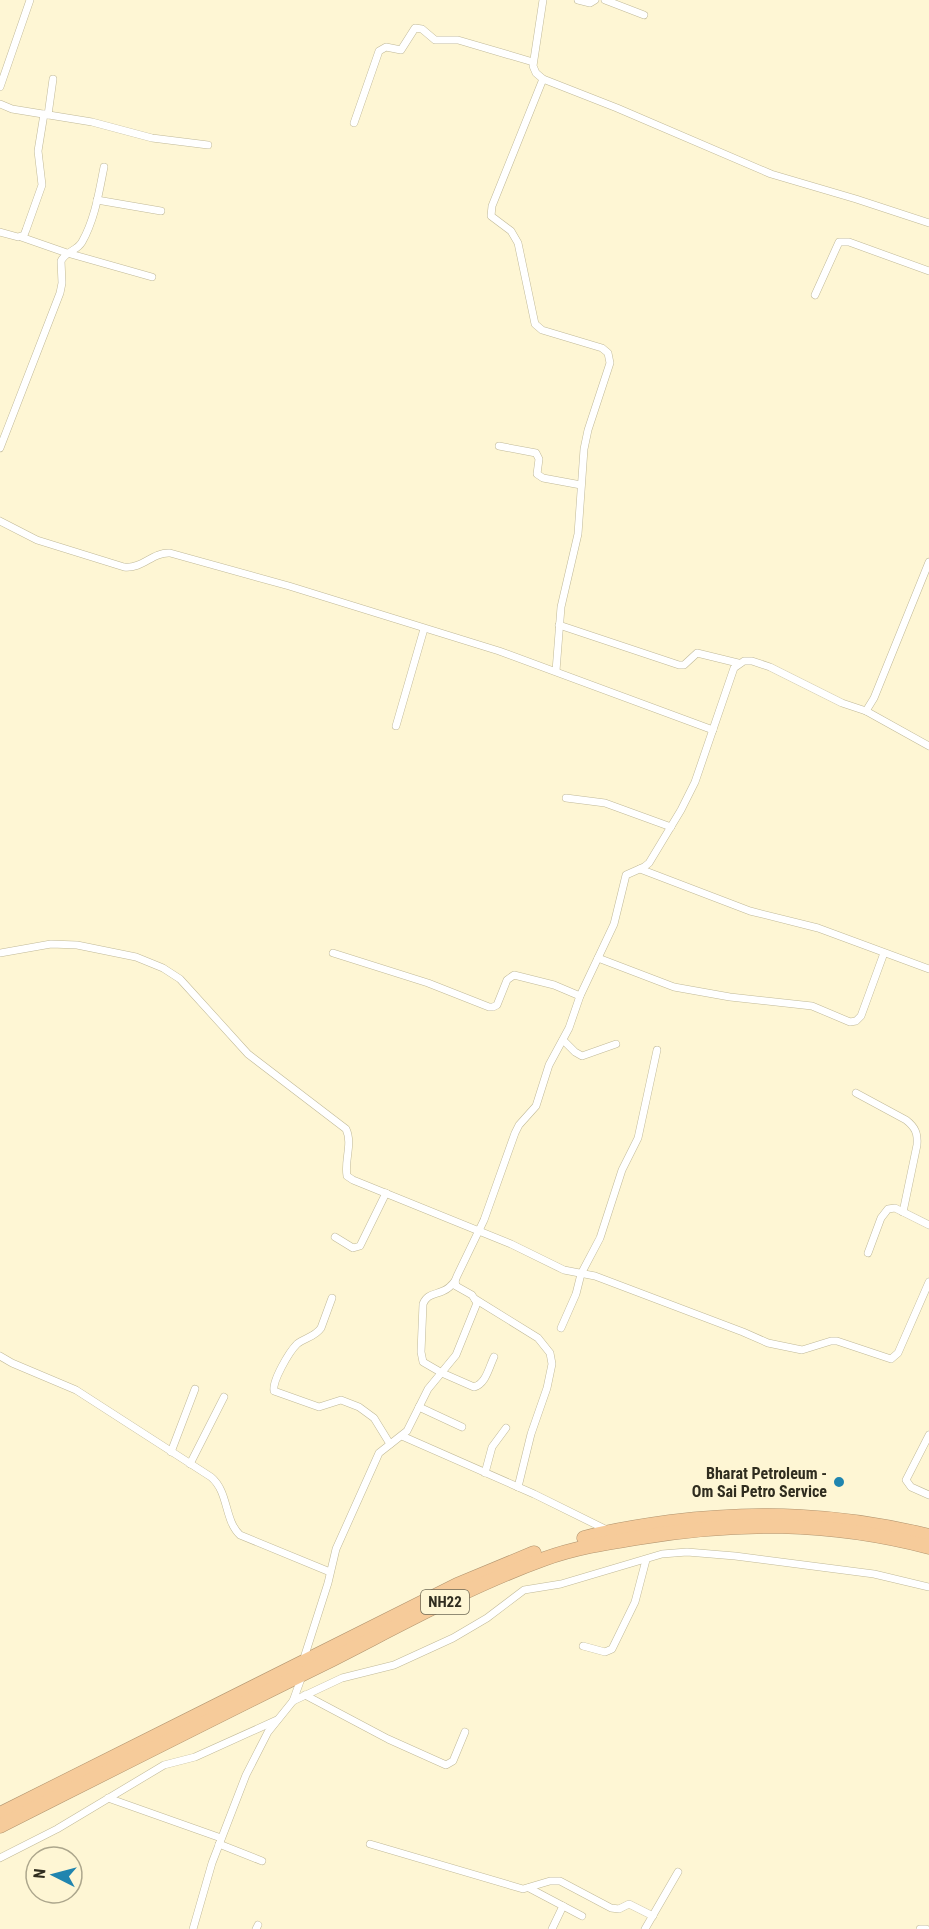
<svg xmlns="http://www.w3.org/2000/svg" width="929" height="1929" viewBox="0 0 929 1929" font-family="'Roboto Condensed',sans-serif">
<style>
.lines{fill:none;stroke-linecap:round;stroke-linejoin:round}
.street-casing{stroke:#c0b998;stroke-width:8}
.highway-casing{stroke:#b1946f;stroke-width:15}
.street{stroke:#fff;stroke-width:7}
.highway{stroke:#f6cb9a;stroke-width:14}
.poi-dot{fill:#2085af;stroke:#fef6d4;stroke-width:2}
.labels{text-anchor:middle;dominant-baseline:central;stroke-width:4.5;stroke-linejoin:round;paint-order:stroke}
.shield{fill:#fef6d4;stroke:#6e6955;stroke-width:1.5}
.shield-label{font-size:15px;font-weight:bold;fill:#302d1f}
.poi-label{font-size:16px;font-weight:bold;fill:#302d1f;stroke:#fef6d4;text-anchor:end}
</style>
<rect width="100%" height="100%" fill="#fef6d4"/>
<g class="lines">
<!-- street casing -->
<g class="street-casing">
<g id="street">
<path d="M543 0 533 66 536 73 543 79 617 108 771 174 856 199 929 223"/>
<path d="M578 0 590 3 595 0"/>
<path d="M605 0 644 15"/>
<path d="M543 79 492 206 491 216 511 231 518 243 535 324 542 330 602 348 608 353 610 363 588 430 584 449 578 534 561 607 556 671"/>
<path d="M0 87 30 0"/>
<path d="M0 104 12 109 92 122 152 138 208 145"/>
<path d="M48 115 53 79"/>
<path d="M354 123 379 51 386 47 401 50 415 28 422 29 435 40H458L533 62"/>
<path d="M97 200 161 211"/>
<path d="M0 232 18 237 24 235 26 230 42 185 38 151 44 114"/>
<path d="M21 237 67 253 152 277"/>
<path d="M815 295 839 242H849L929 271"/>
<path d="M499 446 536 453 539 459 537 474 543 478 581 485"/>
<path d="M0 448 60 293 62 283 61 261C66 251 77 251 82 242 95 219 99 192 104 167"/>
<path d="M0 521 37 540 124 567C143 569 152 552 170 553L289 586 499 651 713 730"/>
<path d="M559 625 679 665H684L697 653 738 663"/>
<path d="M866 711 874 698 929 562"/>
<path d="M396 726 424 629"/>
<path d="M566 798 605 803 671 827"/>
<path d="M640 869 750 911 818 928 929 969"/>
<path d="M0 953 51 944 77 945 136 957 163 968 180 979 248 1054 346 1129C353 1144 344 1160 347 1176L353 1180 511 1244 564 1270 595 1276 743 1332 768 1343 802 1350 831 1341H837L891 1359 898 1353 929 1282"/>
<path d="M333 953 428 983 489 1007H493L497 1005 507 980 514 975 554 985 580 996"/>
<path d="M598 958 674 987 730 997 812 1006 850 1022 856 1021 861 1016 884 953"/>
<path d="M563 1040 575 1052 582 1056 616 1044"/>
<path d="M856 1093 906 1120C915 1127 918 1133 917 1145L903 1212"/>
<path d="M335 1237 353 1248 360 1246 386 1193"/>
<path d="M868 1253 881 1218 888 1209 895 1208 929 1225"/>
<path d="M455 1281C452 1285 448 1289 443 1291 434 1295 427 1294 423 1304L421 1352 423 1362 442 1373 474 1387C486 1384 489 1367 494 1357"/>
<path d="M332 1298 321 1328C315 1337 304 1338 297 1344 289 1352 272 1381 274 1391L319 1407 341 1400 359 1407 374 1418 390 1444"/>
<path d="M475 1299 538 1338 550 1353 552 1364 547 1388 531 1434 518 1487"/>
<path d="M561 1328 576 1294 581 1274 600 1238 622 1170 638 1138 657 1050"/>
<path d="M0 1356 12 1363 76 1390 211 1477C229 1492 224 1520 240 1535L330 1572"/>
<path d="M419 1407 462 1427"/>
<path d="M929 1435 906 1480 911 1487 929 1495"/>
<path d="M402 1436 534 1494 607 1530"/>
<path d="M171 1452 195 1389"/>
<path d="M190 1464 224 1397"/>
<path d="M485 1473 492 1447 506 1428"/>
<path d="M583 1646 605 1652 612 1649 635 1602 646 1560"/>
<path d="M303 1661 328 1583 336 1549 379 1453 407 1431 428 1389 456 1355 477 1303 472 1295 456 1286 455 1281 457 1276 484 1220 515 1133 519 1125 536 1106 549 1065 569 1028 580 996 614 924 626 875 644 867 649 863 681 810 695 782 734 668 744 661H752L770 667 842 703 866 711 929 746"/>
<path d="M305 1695 388 1739 446 1765 453 1761 465 1732"/>
<path d="M293 1701 342 1678 394 1665 453 1638 487 1618 524 1590 561 1584 662 1554 687 1552 735 1556 874 1574 929 1587"/>
<path d="M108 1798 221 1838"/>
<path d="M219 1844 262 1861"/>
<path d="M370 1844 523 1889 550 1881H560L611 1908 619 1909 629 1904 653 1916"/>
<path d="M0 1858 57 1829 164 1765 195 1757 277 1720"/>
<path d="M529 1888 582 1916"/>
<path d="M193 1929 212 1863 246 1775 268 1732 293 1701 302 1676"/>
<path d="M256 1929 258 1925"/>
<path d="M552 1929 563 1906"/>
<path d="M645 1929 678 1872"/>
<path d="M920 1929H926"/>
</g>
</g>
<!-- highway casing -->
<g class="highway-casing">
<g id="highway">
<path d="M584 1538C613 1530 641 1526 670 1522 759 1511 841 1514 929 1536"/>
<path d="M0 1814 457 1585 534 1553"/>
<path d="M0 1826C109 1771 217 1716 327 1662 398 1626 469 1586 544 1559 574 1548 605 1543 636 1538 738 1521 828 1521 929 1547"/>
</g>
</g>
<!-- street -->
<use href="#street" class="street"/>
<!-- highway -->
<use href="#highway" class="highway"/>
</g>
<!-- markers -->
<circle class="poi-dot" cx="839" cy="1482" r="6"/>
<g class="labels">
<!-- shield labels -->
<rect class="shield" x="421" y="1590" width="48" height="24" rx="4.5"/>
<g class="shield-label">
<text x="445" y="1602">NH22</text>
</g>
<!-- poi labels -->
<g class="poi-label">
<text x="827" y="1473">Bharat Petroleum -<tspan x="827" dy="18">Om Sai Petro Service</tspan></text>
</g>
</g>
<!-- north arrow -->
<g transform="translate(54 1875) rotate(276)"><circle r="28" fill="#fef6d4" stroke="#aca68c" stroke-width="1.5"/>
<path d="M0-4.5L10 22L0 15L-10 22Z" fill="#2085af"/>
<text y="-9" font-size="16" font-weight="bold" text-anchor="middle" fill="#302d1f">N</text>
</g>
</svg>
